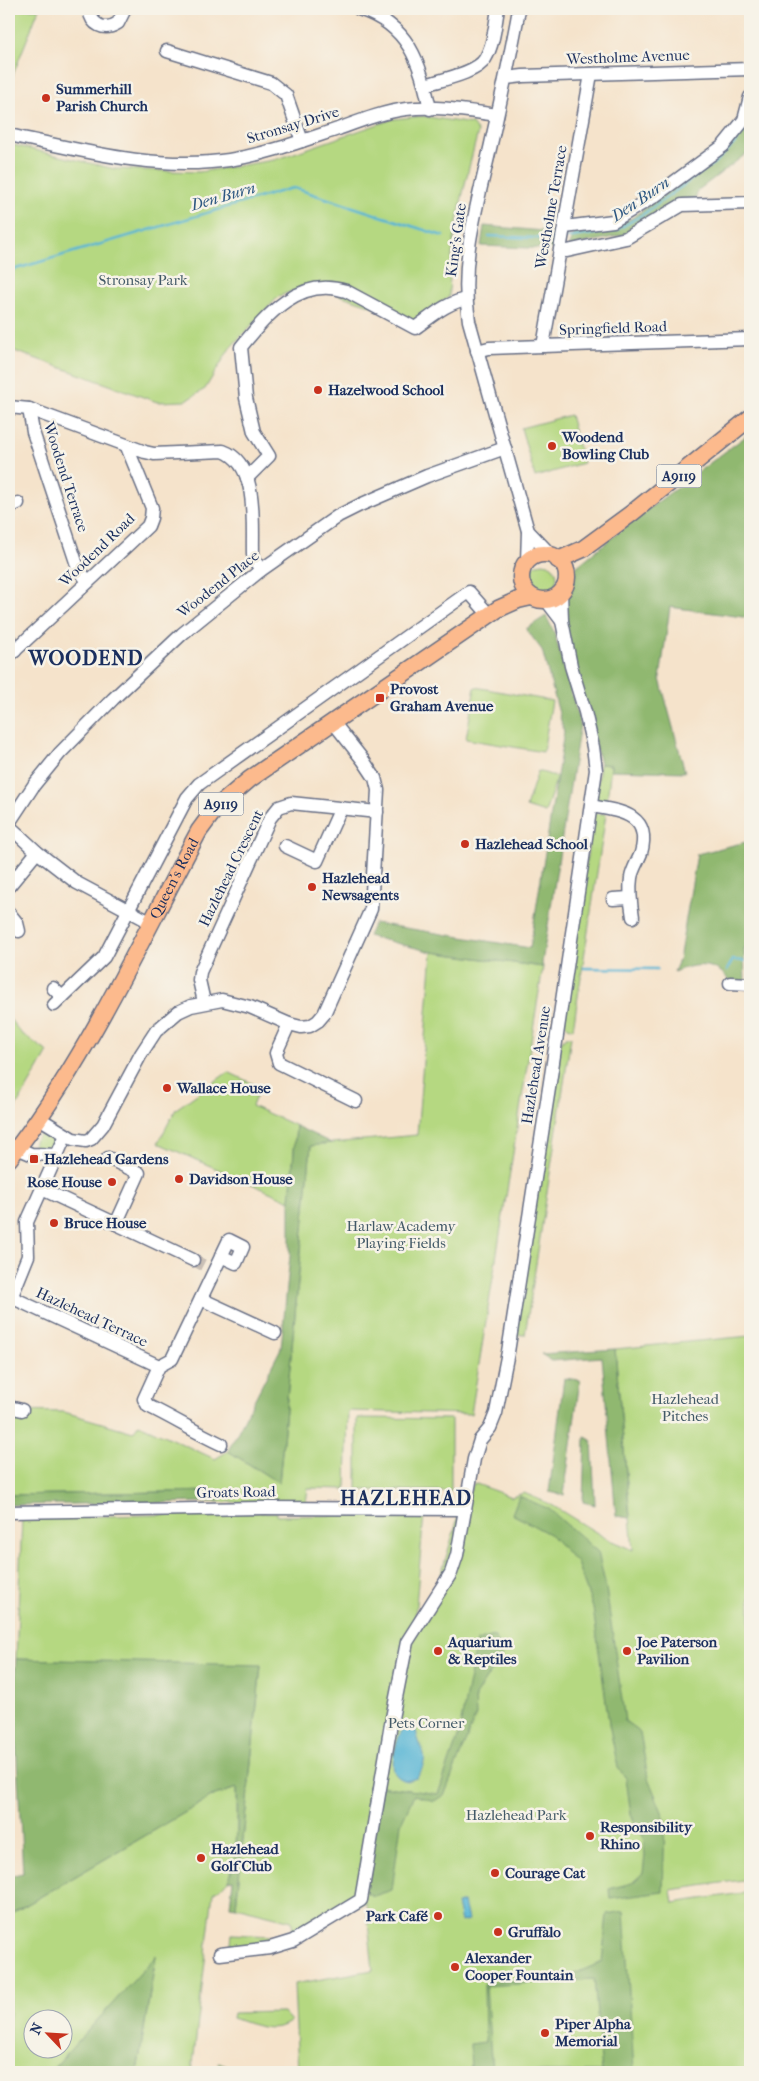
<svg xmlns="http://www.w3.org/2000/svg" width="759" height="2081" viewBox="0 0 759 2081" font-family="'IM FELL French Canon',serif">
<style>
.green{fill:#b5d881;stroke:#688470;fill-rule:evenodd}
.forest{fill:#90b86f;stroke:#567466}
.water{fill:#57b5d5;stroke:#39729a}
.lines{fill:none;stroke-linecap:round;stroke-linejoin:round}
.stream{stroke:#57b5d5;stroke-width:2.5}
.minor-tunnel{stroke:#c9bfb5;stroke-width:12;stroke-dasharray:12 6;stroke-linecap:butt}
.minor-casing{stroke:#676e84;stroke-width:15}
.major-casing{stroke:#676e84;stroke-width:19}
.minor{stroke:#fff;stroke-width:12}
.major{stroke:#fcba8d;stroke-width:16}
.poi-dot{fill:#c8321e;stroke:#f7f3e8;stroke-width:2}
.labels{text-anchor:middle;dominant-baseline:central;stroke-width:5;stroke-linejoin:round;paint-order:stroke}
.shield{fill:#f7f3e8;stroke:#5d6a87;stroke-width:1}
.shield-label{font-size:14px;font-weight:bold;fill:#1b2f5e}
.street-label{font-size:15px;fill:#1b2f5e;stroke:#f7f3e8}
.poi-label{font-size:15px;font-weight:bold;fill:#1b2f5e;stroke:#f7f3e8;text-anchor:start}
.park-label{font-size:15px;fill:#425967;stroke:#f7f3e8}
.water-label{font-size:16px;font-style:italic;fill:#2d5782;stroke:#f7f3e8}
.district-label{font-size:20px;font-weight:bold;letter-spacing:1px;fill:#1b2f5e;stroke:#f7f3e8}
</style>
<rect width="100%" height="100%" fill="#f7f3e8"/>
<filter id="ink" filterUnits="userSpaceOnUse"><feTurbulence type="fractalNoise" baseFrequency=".02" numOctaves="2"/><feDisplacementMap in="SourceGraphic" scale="10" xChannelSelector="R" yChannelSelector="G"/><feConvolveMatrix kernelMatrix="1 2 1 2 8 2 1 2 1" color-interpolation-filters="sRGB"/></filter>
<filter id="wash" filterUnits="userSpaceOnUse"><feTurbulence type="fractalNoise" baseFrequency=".0096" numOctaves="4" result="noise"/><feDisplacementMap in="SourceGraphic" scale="20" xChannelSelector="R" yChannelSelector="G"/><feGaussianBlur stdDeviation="1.12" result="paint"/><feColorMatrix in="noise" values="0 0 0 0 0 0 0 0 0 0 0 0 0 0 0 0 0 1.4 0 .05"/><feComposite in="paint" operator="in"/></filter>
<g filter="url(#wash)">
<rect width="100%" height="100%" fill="#f5e3cb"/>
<!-- green -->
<g class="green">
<path d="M9 9H39L9 85Z"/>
<path d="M423 116 472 124 478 132C464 186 450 241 449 297L411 322 390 312 310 285 279 296 230 348 205 389 185 401 157 402 9 349V144L115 169 199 172 274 160 393 119Z"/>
<path d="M570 415 583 463 535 477 521 428Z"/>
<circle cx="543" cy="577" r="14"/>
<path d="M475 687 552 701 543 752 466 739Z"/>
<path d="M600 764 611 765 607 801 595 800Z"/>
<path d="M538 771 557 777 545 813 526 807Z"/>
<path d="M593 813 606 814 573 1029 568 1027 564 1023Z"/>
<path d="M432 952 543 967 471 1414 348 1411 346 1489 308 1488 306 1503 218 1502 216 1491 9 1495V1411L64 1412 133 1432 139 1424 215 1459 228 1451 279 1483 311 1145 417 1135Z"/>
<path d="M9 1018 21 1033 48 1052 9 1119Z"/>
<path d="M566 1037H571L525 1335 512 1334 561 1041Z"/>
<path d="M228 1072 260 1087 252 1106 296 1126 290 1201 158 1143 176 1109Z"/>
<path d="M43 1131H47L56 1138 57 1141 53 1148 34 1146V1141Z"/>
<path d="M750 1336V1879L671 1890 673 1903 750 1892V2072H298L294 1984 373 1970 366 1902 293 1936 292 1921 236 1907 261 1666 16 1659 22 1518 277 1512V1516L424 1514 415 1617 437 1588 459 1514 474 1483 511 1497 524 1493 550 1504 607 1539 633 1550 615 1349Z"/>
<path d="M357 1418 451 1419V1491L357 1490Z"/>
<path d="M237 1788C237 1807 239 1867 228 1881 225 1885 218 1889 213 1893L192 2072H137L156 1957 50 2072H9V1915L215 1795ZM32 2018H62V2048H32Z"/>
<path d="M232 1934 271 1936 270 1948 230 1952Z"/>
<path d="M283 2012 291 2021C275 2035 250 2024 232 2018L233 2013Z"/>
<path d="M219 2062 243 2072H218Z"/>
</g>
<!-- forest -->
<g class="forest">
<path d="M750 118V151L697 191 696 198 682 199 623 235 570 246 573 232 615 226 632 218 717 156Z"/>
<path d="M484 226 555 232 552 249 481 246Z"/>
<path d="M750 433V618L670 607 660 679 685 772 611 770V765L600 764 561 610 576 567 631 522Z"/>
<path d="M546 616 554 632 580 724 542 963 543 967 432 952 368 936 374 923 530 948 564 732 542 650 526 629Z"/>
<path d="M750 841V947L744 948 745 982 730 983C719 961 693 963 674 972L679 960 697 854Z"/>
<path d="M296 1126 331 1143 311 1146 279 1483 228 1451 281 1348 290 1256V1201Z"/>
<path d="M615 1349 630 1518 616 1516 602 1357 552 1361 541 1354Z"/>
<path d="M564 1378 580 1380 564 1495 549 1492Z"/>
<path d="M585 1437 592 1440 595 1505 583 1502Z"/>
<path d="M216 1491 218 1502 9 1505V1495Z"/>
<path d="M519 1496 549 1509 598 1552 606 1588 625 1721 640 1732 648 1778 665 1819 663 1892 610 1899 609 1889 632 1883 643 1873 645 1855 643 1837 631 1815 626 1778 618 1768 609 1724 593 1608 577 1563 551 1535 512 1514Z"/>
<path d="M494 1636 504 1652 475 1696 476 1715 444 1796 434 1801 414 1795 401 1823 392 1890 374 1896 365 1892 380 1786 438 1794 458 1737 477 1641Z"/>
<path d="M16 1659 261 1665 236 1907 230 1906 233 1880 228 1881C238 1861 238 1810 237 1788L215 1795 9 1915V1876L23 1873 14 1703Z"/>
<path d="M624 1911 634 2072H602L594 1979 486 1986 492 2072H471L470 2044 485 2042 484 1983 574 1974 602 1962 607 1914Z"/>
<path d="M156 1956 137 2072H50Z"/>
</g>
<!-- water -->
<g class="water">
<path d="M411 1728 416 1730C420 1753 432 1754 417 1778L406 1781C401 1779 396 1777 394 1771 391 1760 397 1738 403 1729Z"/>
<path d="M464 1902 468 1920 461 1922 457 1904Z"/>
</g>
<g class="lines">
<!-- stream -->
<g class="stream">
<path d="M489 236 557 239"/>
<path d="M565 238 615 231 645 213 714 163 734 144 750 122"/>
<path d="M9 271 289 189 294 188 443 236"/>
<path d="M584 968 657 969"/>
<path d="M727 970 733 960 744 961"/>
</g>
</g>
</g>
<g filter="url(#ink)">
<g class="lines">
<!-- minor-tunnel -->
<path class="minor-tunnel" d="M193 1260 203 1265"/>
<!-- minor casing -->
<g class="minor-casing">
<g id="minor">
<path d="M89 9C91 25 104 32 118 23L125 9"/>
<path d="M359 9C409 25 420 62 430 109"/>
<path d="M519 9C511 54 501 99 491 144 478 203 459 260 469 321L528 531 527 562"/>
<path d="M167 51 271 83 286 95 302 141"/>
<path d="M506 78 523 76 750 69"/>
<path d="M425 85C440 80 477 73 485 59 494 44 495 25 498 9"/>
<path d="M9 135C81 150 154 171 229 160 267 154 302 141 338 129 360 121 383 112 406 109 436 105 468 111 497 115"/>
<path d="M565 227 613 221 655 196 723 146 744 120 750 97"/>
<path d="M560 250 567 251 626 238 682 205 750 203"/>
<path d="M543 346 591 74"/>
<path d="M477 351 489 348 543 346 750 339"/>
<path d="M9 407 29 409 145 452 154 454 223 451C259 464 252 523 253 554L255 561 261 570"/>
<path d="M29 409 33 432 78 568 88 582"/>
<path d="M247 478 269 456 254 432 246 398 241 347C267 315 299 276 346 291L415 328C431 317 446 303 466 299"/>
<path d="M9 507 18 503"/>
<path d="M528 531 552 556"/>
<path d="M546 600 562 621"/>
<path d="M9 639 15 651"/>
<path d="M9 656 148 526 151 518 152 508 127 447"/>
<path d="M591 806C620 811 652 814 641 853 638 861 632 870 631 878 629 891 631 905 633 917"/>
<path d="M9 823 34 785 60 753 113 699 182 634 261 570 338 516 360 505 427 476 505 448"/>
<path d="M9 826 37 852 77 883 150 922"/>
<path d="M285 846 317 861 340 810"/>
<path d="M9 886 37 852"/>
<path d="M613 899 630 898"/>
<path d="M9 913 17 923 19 931"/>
<path d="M730 983 750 984"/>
<path d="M53 988 62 997"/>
<path d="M204 1002 199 980 200 972 270 818 279 807 291 803 377 812"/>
<path d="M54 1005 104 957 187 798 199 784 469 592 489 615"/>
<path d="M289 1024 276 1053 279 1063 356 1101"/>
<path d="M39 1118 73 1139 86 1141 91 1139 103 1125 141 1054 156 1031 178 1012 191 1006 222 1000 250 1007 289 1024 301 1027 310 1026 318 1021 324 1014 371 909 378 790 375 778 363 760 333 722"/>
<path d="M17 1148 31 1154 56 1155"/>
<path d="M108 1158 139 1173 116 1224"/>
<path d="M42 1189 193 1260"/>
<path d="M11 1297 159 1366"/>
<path d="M201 1299 275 1333"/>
<path d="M9 1303 28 1256 27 1222 66 1135"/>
<path d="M9 1407 22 1410"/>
<path d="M221 1444C195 1432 173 1418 148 1406L144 1399 159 1366 172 1359 229 1240 243 1247 236 1263 221 1256"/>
<path d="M9 1512 262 1508 464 1509"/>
<path d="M220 1954 270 1948 293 1941 361 1900 392 1718 407 1642 451 1573 457 1555 474 1459 480 1440 490 1428 496 1413 508 1352 552 1069 596 770 593 747 585 712 571 666 562 621 561 592"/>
</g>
</g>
<!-- major casing -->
<g class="major-casing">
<g id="major">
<circle cx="544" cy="577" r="23"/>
<path d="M558 560 583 549 632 513 750 418"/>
<path id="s1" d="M9 1159C86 1061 140 941 199 831L216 808 250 779 498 609 518 600 531 597"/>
</g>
</g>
<!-- minor -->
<use href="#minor" class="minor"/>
<!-- major -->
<use href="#major" class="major"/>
</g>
</g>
<!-- markers -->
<g class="poi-dot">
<circle cx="46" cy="98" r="5"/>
<circle cx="318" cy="390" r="5"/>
<circle cx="552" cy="446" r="5"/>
<rect x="375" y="693" width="10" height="10" rx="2.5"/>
<circle cx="465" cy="844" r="5"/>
<circle cx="312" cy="887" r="5"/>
<circle cx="167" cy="1088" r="5"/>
<rect x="29" y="1154" width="10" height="10" rx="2.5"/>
<circle cx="179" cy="1179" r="5"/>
<circle cx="112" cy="1182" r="5"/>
<circle cx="54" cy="1223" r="5"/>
<circle cx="438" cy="1651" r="5"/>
<circle cx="627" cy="1651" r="5"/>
<circle cx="590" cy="1836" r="5"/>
<circle cx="201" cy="1858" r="5"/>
<circle cx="495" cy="1873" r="5"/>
<circle cx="438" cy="1916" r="5"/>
<circle cx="498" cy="1932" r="5"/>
<circle cx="455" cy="1967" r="5"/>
<circle cx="545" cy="2033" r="5"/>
</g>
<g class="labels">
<!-- shield labels -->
<g class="shield">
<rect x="656.5" y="464.5" width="45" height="23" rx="4"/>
<rect x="198.5" y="792.5" width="45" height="23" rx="4"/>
</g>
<g class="shield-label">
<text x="679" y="476">A9119</text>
<text x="221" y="804">A9119</text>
</g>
<!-- street labels -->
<g class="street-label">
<text transform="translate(628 57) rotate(-2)">Westholme Avenue</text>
<text transform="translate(293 125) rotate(-17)">Stronsay Drive</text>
<text transform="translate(551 207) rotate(-80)">Westholme Terrace</text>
<text transform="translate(456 240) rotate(-82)">King's Gate</text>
<text transform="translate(613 328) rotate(-2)">Springfield Road</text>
<text transform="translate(66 477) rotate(72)">Woodend Terrace</text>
<text transform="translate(97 550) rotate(-44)">Woodend Road</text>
<text transform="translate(218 584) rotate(-38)">Woodend Place</text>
<text transform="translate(231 868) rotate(-64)">Hazlehead Crescent</text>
<text stroke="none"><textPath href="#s1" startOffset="326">Queen's Road</textPath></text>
<text transform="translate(536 1065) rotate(-81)">Hazlehead Avenue</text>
<text transform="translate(92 1317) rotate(25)">Hazlehead Terrace</text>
<text transform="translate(236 1492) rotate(-1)">Groats Road</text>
</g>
<!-- poi labels -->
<g class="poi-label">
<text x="56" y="89">Summerhill<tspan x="56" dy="17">Parish Church</tspan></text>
<text x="328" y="390">Hazelwood School</text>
<text x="562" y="437">Woodend<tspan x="562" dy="17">Bowling Club</tspan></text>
<text x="390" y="689">Provost<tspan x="390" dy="17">Graham Avenue</tspan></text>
<text x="475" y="844">Hazlehead School</text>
<text x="322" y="878">Hazlehead<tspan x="322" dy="17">Newsagents</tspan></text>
<text x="177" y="1088">Wallace House</text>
<text x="44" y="1159">Hazlehead Gardens</text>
<text x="189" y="1179">Davidson House</text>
<text x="102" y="1182" text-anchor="end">Rose House</text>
<text x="64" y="1223">Bruce House</text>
<text x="448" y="1642">Aquarium<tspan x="448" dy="17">&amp; Reptiles</tspan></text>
<text x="637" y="1642">Joe Paterson<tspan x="637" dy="17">Pavilion</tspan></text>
<text x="600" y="1827">Responsibility<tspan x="600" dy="17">Rhino</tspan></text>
<text x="211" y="1849">Hazlehead<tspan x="211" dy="17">Golf Club</tspan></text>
<text x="505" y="1873">Courage Cat</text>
<text x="428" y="1916" text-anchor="end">Park Café</text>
<text x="508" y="1932">Gruffalo</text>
<text x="465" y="1958">Alexander<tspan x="465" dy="17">Cooper Fountain</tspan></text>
<text x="555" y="2024">Piper Alpha<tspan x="555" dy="17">Memorial</tspan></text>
</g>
<!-- park labels -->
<g class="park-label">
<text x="143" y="280">Stronsay Park</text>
<text x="401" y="1226">Harlaw Academy<tspan x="401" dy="17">Playing Fields</tspan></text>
<text x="685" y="1399">Hazlehead<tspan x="685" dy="17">Pitches</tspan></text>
<text x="426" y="1723">Pets Corner</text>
<text x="516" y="1815">Hazlehead Park</text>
</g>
<!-- water labels -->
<g class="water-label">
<text transform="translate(223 196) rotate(-16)">Den Burn</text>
<text transform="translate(640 199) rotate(-34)">Den Burn</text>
</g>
<!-- district labels -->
<g class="district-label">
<text x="86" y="658">WOODEND</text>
<text x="406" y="1498">HAZLEHEAD</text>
</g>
</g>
<!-- margin -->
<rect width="759" height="2081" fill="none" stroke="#f7f3e8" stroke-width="30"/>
<!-- north arrow -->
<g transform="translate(48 2034) rotate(295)"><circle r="24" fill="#f7f3e8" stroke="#9fa5b1"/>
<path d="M0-4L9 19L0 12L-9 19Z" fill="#c8321e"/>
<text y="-8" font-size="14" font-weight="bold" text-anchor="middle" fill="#1b2f5e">N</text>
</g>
</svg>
